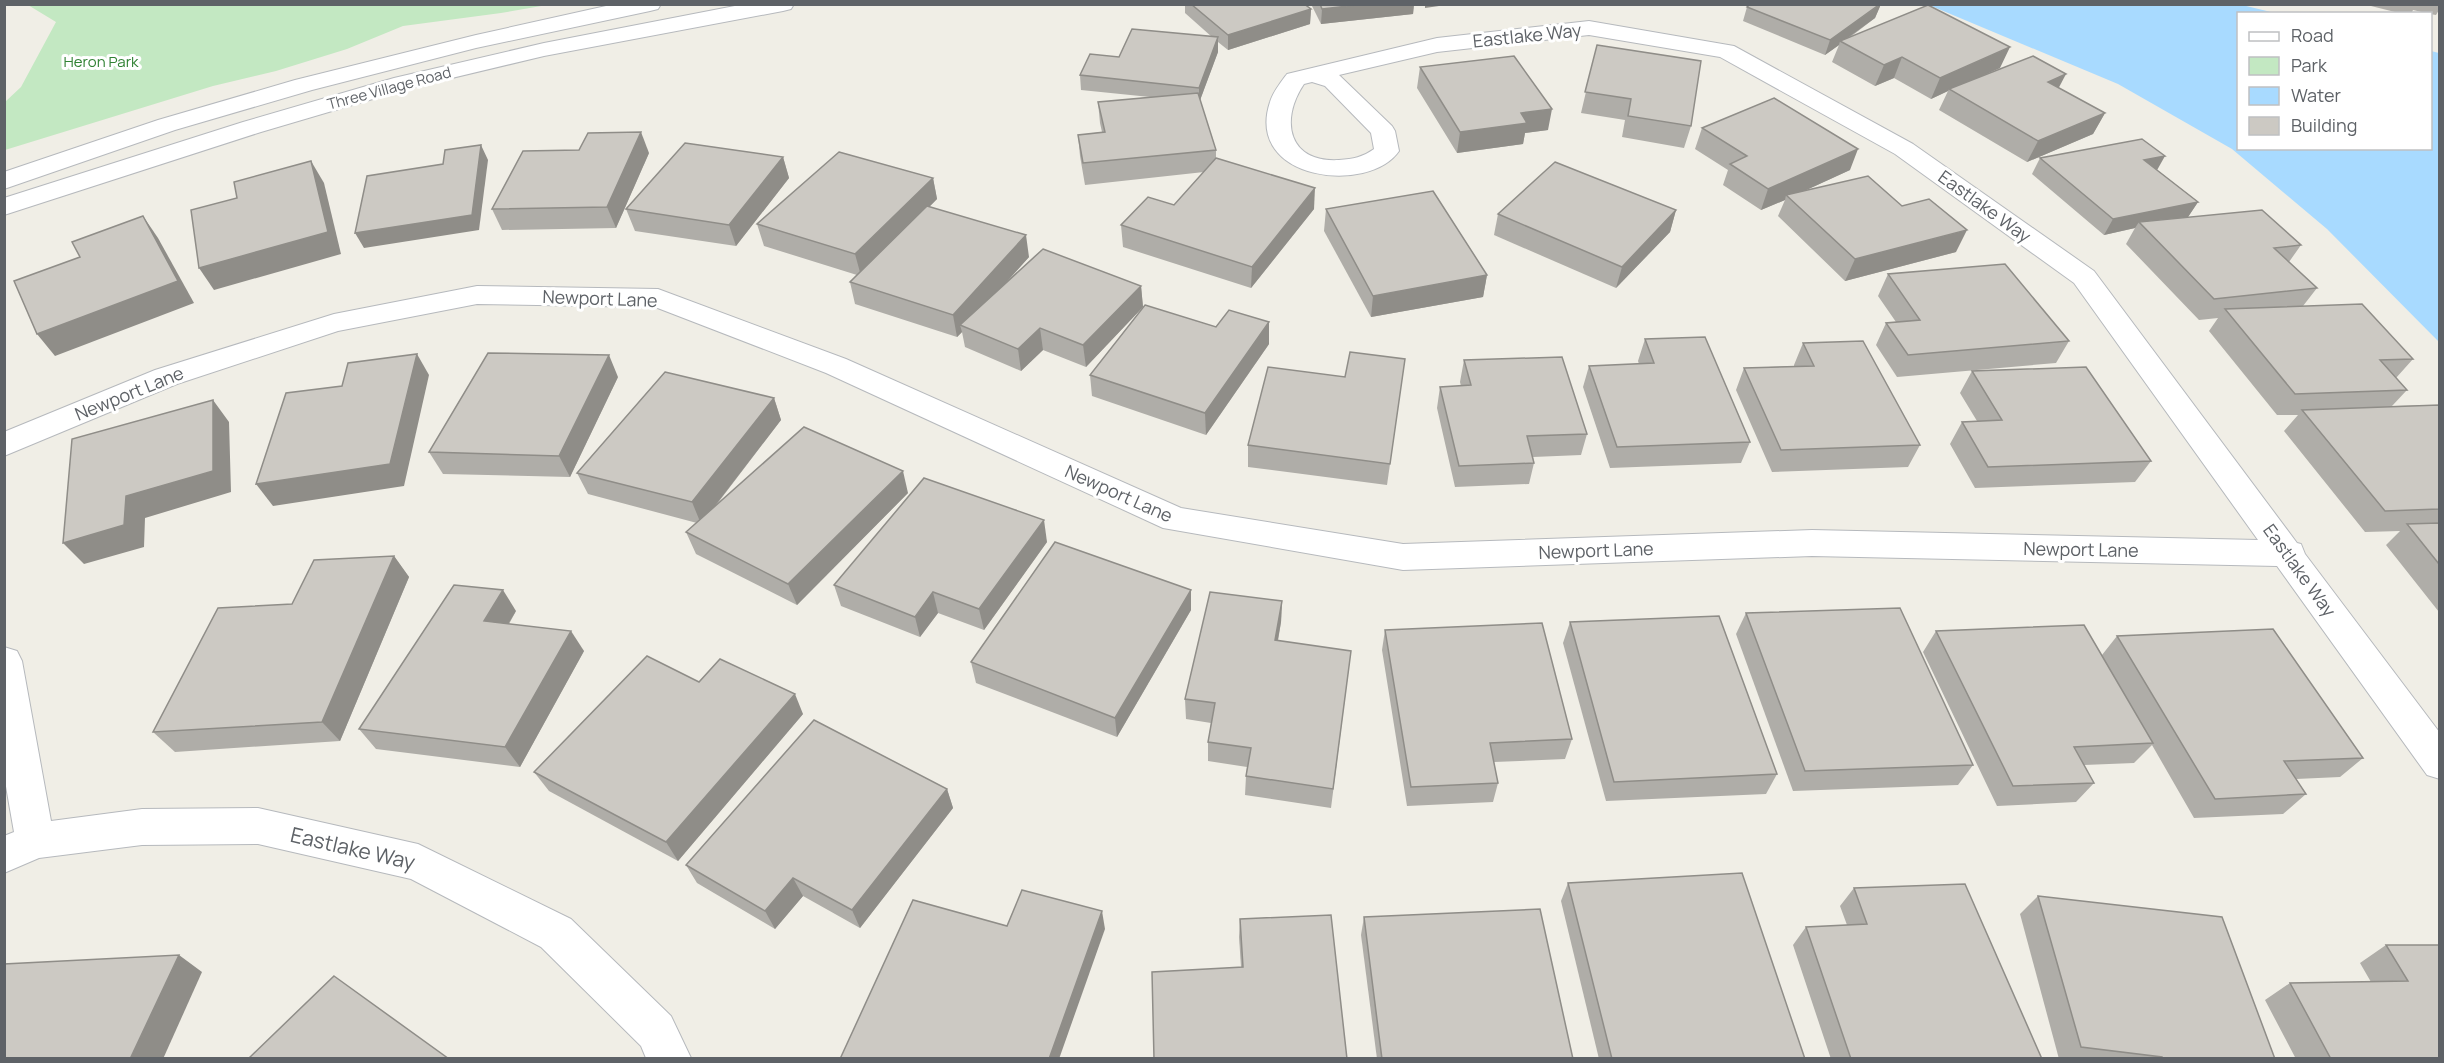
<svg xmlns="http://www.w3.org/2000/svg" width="2444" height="1063" viewBox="0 0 2444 1063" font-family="Manrope,sans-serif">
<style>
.green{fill:#c3e8c2}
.water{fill:#a8daff}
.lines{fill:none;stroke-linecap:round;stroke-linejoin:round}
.minor-casing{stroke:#b6b9bd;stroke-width:2}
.minor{fill:#fff;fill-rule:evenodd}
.wall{fill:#afada8}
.shaded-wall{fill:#8f8d88}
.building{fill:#ccc9c3;stroke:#8f8d88;stroke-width:1.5}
.labels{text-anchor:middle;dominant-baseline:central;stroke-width:6;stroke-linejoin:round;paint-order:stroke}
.far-park-label{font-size:15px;fill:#318234;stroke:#fff}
.far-street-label{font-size:15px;fill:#5e6267;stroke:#fff}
.street-label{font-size:18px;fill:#5e6267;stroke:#fff}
.near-street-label{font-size:21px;fill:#5e6267;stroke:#fff}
</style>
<rect width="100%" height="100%" fill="#f0eee6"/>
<!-- green -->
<path class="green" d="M28 5H547L501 13 403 26 347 49 276 71 213 86 5 150V102L21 87 56 22Z"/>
<!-- water -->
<path class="water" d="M2238 4 2275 13 2238 14V148H2430L2431 51 2439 53V342L2327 229 2232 149 2118 84 1929 5Z"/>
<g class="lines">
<!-- minor casing -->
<g class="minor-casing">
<g id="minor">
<path d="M615 4H661L658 9 650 11 476 48 312 90 175 130 4 189V172L158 120 295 80 476 35Z"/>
<path d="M745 4H794L791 9 783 11 544 56 410 88 261 132 4 215V198L243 122 394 78 544 43Z"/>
<path d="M1589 21 1734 46 1913 144 2094 271 2297 543 2301 544 2305 554 2440 733V779L2427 775 2277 566 1812 556 1403 570 1163 528 826 373 655 307 477 304 338 331 177 384 4 456V432L155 370 334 314 477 286 658 289 846 359 1181 508 1403 544 1812 530 2258 540 2074 283 1895 154 1720 57 1589 35 1437 52 1339 75 1392 126 1395 131 1399 151C1369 195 1244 181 1270 102 1273 92 1281 82 1287 74L1437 38ZM1312 82 1325 86 1371 133 1374 149C1363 157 1353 159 1339 160 1289 163 1279 121 1304 84Z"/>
<path d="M4 647 17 651 22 661 51 821 142 809 258 808 418 844 571 919 671 1016 691 1058H646L641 1046 541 947 411 879 258 844 142 845 39 858 4 873V836L14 832 4 775Z"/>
</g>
</g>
<!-- minor -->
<use href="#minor" class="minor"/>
</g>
<!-- wall -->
<g class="wall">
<path d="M1185 4H1304L1311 9 1310 24 1228 50 1218 42V52L1200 100 1216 150V159L1314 209 1251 288 1123 247 1121 225 1174 205 1204 172 1085 185 1080 156 1078 135 1102 132 1100 123 1098 102 1150 97 1081 90 1080 75 1119 57 1212 37 1185 13Z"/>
<path d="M1311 4H1414L1413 14 1321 24Z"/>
<path d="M1881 4 1875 18 1849 38 2000 68 1979 77 2059 88 2105 113 2093 134 2027 162 1939 110 1948 91 1931 99 1894 78 1875 86 1832 62 1839 45 1825 55 1743 21 1747 7Z"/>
<path d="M2363 4H2439V10L2436 15 2430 14 2413 10 2411 14H2403Z"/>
<path d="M1597 45 1691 126 1684 148 1622 137 1625 120 1581 113Z"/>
<path d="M1420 67 1548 130 1525 133 1523 144 1457 153 1417 88Z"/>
<path d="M1702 128 1850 170 1804 191 1956 252 1845 281 1778 216 1785 200 1761 210 1723 185 1728 170 1695 149Z"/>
<path d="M649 153 616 228 502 230 492 209Z"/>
<path d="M783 157 789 178 736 246 635 231 626 209Z"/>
<path d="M2040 158 2157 170 2198 202 2188 217 2301 245 2289 262 2317 288 2303 306 2413 359 2396 378 2407 390 2392 406 2439 405V612L2386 545 2400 531 2365 532 2284 431 2298 415H2277L2209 331 2218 318 2199 320 2126 244 2135 228 2104 235 2032 174Z"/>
<path d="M933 178 937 199 929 207 1029 257 1002 287 1141 286 1143 307 1086 367 1043 350 1021 371 965 347 962 332 957 337 855 304 850 282 857 275 764 246 757 224Z"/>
<path d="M1326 209 1487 275 1483 297 1371 317 1324 231Z"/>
<path d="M1676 210 1670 232 1616 288 1494 235 1498 214Z"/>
<path d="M1888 274 2069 341 2056 363 1897 377 1876 345 1886 323 1896 322 1878 296Z"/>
<path d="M1645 339 1750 442 1741 463 1610 468 1583 387 1589 366 1639 364 1638 361Z"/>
<path d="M1803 343 1920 445 1908 467 1772 472 1736 390 1744 368 1794 366V365Z"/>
<path d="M1269 344 1206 435 1092 396 1090 375Z"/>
<path d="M1405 359 1387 485 1248 467V445L1345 377Z"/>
<path d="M1464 360 1587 434 1581 455 1533 457 1534 463 1529 484 1455 487 1437 408 1440 387 1461 386 1460 382Z"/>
<path d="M1972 371 2151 461 2135 482 1975 488 1950 444 1962 422 1977 421 1960 393Z"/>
<path d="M618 377 570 477 443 474 429 452Z"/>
<path d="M774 398 781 420 714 508 908 493 797 605 696 554 686 532 697 523 588 494 577 473Z"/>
<path d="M1047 542 984 630 938 613 920 637 841 606 834 585Z"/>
<path d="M394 556 409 577 340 741 175 752 153 732 292 604Z"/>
<path d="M1191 590V610L1117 737 976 683 971 662Z"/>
<path d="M1282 601 1281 622 1278 641 1351 651 1331 808 1245 795 1246 776 1247 767 1208 761V742L1211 723 1186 719 1185 699Z"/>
<path d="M516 611 509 624 584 651 520 767 376 749 359 729Z"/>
<path d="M1746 613 1973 765 1958 785 1793 791 1736 634Z"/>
<path d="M1570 622 1777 774 1766 794 1606 801 1563 643Z"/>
<path d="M1385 630 1572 739 1565 759 1494 762 1498 783 1493 802 1407 806 1382 650Z"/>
<path d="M1936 631 2102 655 2117 636 2363 758 2340 777 2296 779 2306 794 2283 814 2194 818 2152 745 2134 763 2084 765 2094 783 2076 802 1997 806 1923 652Z"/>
<path d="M699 682 803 714 678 861 549 791 534 772Z"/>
<path d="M947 789 953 808 860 928 803 896 775 929 697 883 686 865Z"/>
<path d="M1568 883 1805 1059H1599L1561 901Z"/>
<path d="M1854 888 2042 1059H1831L1793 945 1806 927 1847 925 1840 906Z"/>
<path d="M2038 896 2275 1059H2059L2020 914Z"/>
<path d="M1364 917 1573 1059H1377L1361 935Z"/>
<path d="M1240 919 1347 1059 1241 967 1239 937Z"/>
<path d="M2386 945H2439V1059H2296L2265 1000 2290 983 2371 982 2360 963Z"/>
</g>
<!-- shaded-wall -->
<g class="shaded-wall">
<path d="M1365 4H1414L1413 14 1321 24 1322 9Z"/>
<path d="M1425 4H1453L1425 8Z"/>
<path d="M1881 4 1875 18 1842 42 1840 41 1839 45 1825 55 1830 40Z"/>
<path d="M1311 9 1310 24 1228 50V35Z"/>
<path d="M1218 37V52L1199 103V88Z"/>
<path d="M2010 47 2000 68 1950 90 1949 89 1948 91 1931 99 1940 78Z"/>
<path d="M1902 57 1894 78 1875 86 1884 65Z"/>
<path d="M2066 74 2055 95 2048 82Z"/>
<path d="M1552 109 1548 130 1525 133 1523 144 1457 153 1460 132 1521 113Z"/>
<path d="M2105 113 2093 134 2027 162 2038 141Z"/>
<path d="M641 132 649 153 616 228 607 207Z"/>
<path d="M481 145 488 160 479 230 364 248 355 233Z"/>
<path d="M1858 149 1850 170 1789 198 1786 195 1785 200 1761 210 1768 189Z"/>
<path d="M2165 156 2156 172 2144 160Z"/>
<path d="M783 157 789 178 736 246 729 225Z"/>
<path d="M311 161 324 183 341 254 214 290 199 268Z"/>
<path d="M933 178 937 199 861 276 855 254Z"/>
<path d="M1315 188 1314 209 1251 288 1252 267Z"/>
<path d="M2198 202 2188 217 2139 222 2135 228 2104 235 2113 219Z"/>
<path d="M1676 210 1670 232 1616 288 1622 267Z"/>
<path d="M143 216 158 238 194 303 55 356 37 334Z"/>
<path d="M1967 230 1956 252 1845 281 1855 259Z"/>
<path d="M1026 235 1029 257 966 327 960 325 962 332 957 337 953 315Z"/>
<path d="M1487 275 1483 297 1371 317 1373 296Z"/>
<path d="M1141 286 1143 307 1086 367 1083 345Z"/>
<path d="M1269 322V344L1206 435 1205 413Z"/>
<path d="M1040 328 1043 350 1021 371 1018 349Z"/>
<path d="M417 354 429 375 404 486 273 506 256 484Z"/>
<path d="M609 355 618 377 570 477 559 456Z"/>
<path d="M774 398 781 420 701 524 692 502Z"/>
<path d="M213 400 229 422 231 492 145 518 144 547 84 564 63 543 126 496Z"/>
<path d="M903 471 908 493 797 605 788 584Z"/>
<path d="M1044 520 1047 542 984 630 979 609Z"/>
<path d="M394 556 409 577 340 741 322 722Z"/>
<path d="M503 590 516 611 498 641 484 621Z"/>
<path d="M1191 590V610L1117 737 1115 718Z"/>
<path d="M933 592 938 613 920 637 915 617Z"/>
<path d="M1282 601 1281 622 1274 661 1275 640Z"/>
<path d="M571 631 584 651 520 767 505 747Z"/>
<path d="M795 694 803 714 678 861 666 842Z"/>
<path d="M947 789 953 808 860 928 852 910Z"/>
<path d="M793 878 803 896 775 929 765 911Z"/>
<path d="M1102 911 1105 929 1059 1059H1049Z"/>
<path d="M179 955 202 972 163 1059H130Z"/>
</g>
<!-- building -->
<g class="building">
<path d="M1191 4H1304L1311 9 1228 35Z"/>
<path d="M1320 4H1365L1322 9Z"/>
<path d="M1750 4H1880L1830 40 1747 7Z"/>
<path d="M1928 5 2010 47 1940 78 1902 57 1884 65 1840 41Z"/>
<path d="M1132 29 1218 37 1199 88 1080 75 1090 54 1119 57Z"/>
<path d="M1597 45 1701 61 1691 126 1628 116 1631 99 1585 92Z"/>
<path d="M1514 56 1552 109 1521 113 1527 123 1460 132 1420 67Z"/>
<path d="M2033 56 2066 74 2048 82 2105 113 2038 141 1949 89Z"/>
<path d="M1198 93 1216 150 1083 163 1078 135 1105 132 1098 102Z"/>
<path d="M1774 98 1858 149 1768 189 1730 164 1747 156 1702 128Z"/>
<path d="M641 132 607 207 492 209 523 151 579 150 588 133Z"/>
<path d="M2142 139 2165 156 2144 160 2198 202 2113 219 2040 158Z"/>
<path d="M685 143 783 157 729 225 626 209Z"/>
<path d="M481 145 472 215 355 233 367 176 443 164 445 150Z"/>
<path d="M839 152 933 178 855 254 757 224Z"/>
<path d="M1216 158 1315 188 1252 267 1121 225 1148 197 1174 205Z"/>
<path d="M311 161 328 232 199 268 191 210 237 198 234 182Z"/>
<path d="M1555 162 1676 210 1622 267 1498 214Z"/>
<path d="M1868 176 1902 206 1929 199 1967 230 1855 259 1786 195Z"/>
<path d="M1433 191 1487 275 1373 296 1326 209Z"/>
<path d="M927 206 1026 235 953 315 850 282Z"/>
<path d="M2262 210 2301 245 2274 248 2317 288 2214 299 2139 222Z"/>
<path d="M143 216 178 281 37 334 14 281 80 257 72 242Z"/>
<path d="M1043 249 1141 286 1083 345 1040 328 1018 349 960 325Z"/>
<path d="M2005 264 2069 341 1908 355 1886 323 1920 320 1888 274Z"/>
<path d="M2362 304 2413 359 2380 360 2407 390 2295 394 2225 309Z"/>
<path d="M1145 305 1216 327 1229 310 1269 322 1205 413 1090 375Z"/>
<path d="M1705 337 1750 442 1617 447 1589 366 1654 363 1645 339Z"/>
<path d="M1863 341 1920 445 1781 450 1744 368 1814 366 1803 343Z"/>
<path d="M1350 352 1405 359 1390 464 1248 445 1268 367 1345 377Z"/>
<path d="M488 353 609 355 559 456 429 452Z"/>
<path d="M417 354 390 464 256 484 286 393 342 386 348 363Z"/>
<path d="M1562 357 1587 434 1527 436 1534 463 1459 466 1440 387 1471 385 1464 360Z"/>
<path d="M2086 367 2151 461 1988 467 1962 422 2002 420 1972 371Z"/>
<path d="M665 372 774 398 692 502 577 473Z"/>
<path d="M213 400V471L126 496 124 525 63 543 72 439Z"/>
<path d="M2439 405V509L2385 511 2302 410Z"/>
<path d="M804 427 903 471 788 584 686 532Z"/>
<path d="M924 478 1044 520 979 609 933 592 915 617 834 585Z"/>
<path d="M2439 523V564L2407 524Z"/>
<path d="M1055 542 1191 590 1115 718 971 662Z"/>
<path d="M394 556 322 722 153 732 218 608 292 604 314 560Z"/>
<path d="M454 585 503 590 484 621 571 631 505 747 359 729Z"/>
<path d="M1210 592 1282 601 1275 640 1351 651 1333 789 1246 776 1251 748 1208 742 1215 703 1185 699Z"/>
<path d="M1900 608 1973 765 1805 771 1746 613Z"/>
<path d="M1719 616 1777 774 1614 782 1570 622Z"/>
<path d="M1542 623 1572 739 1490 743 1498 783 1411 787 1385 630Z"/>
<path d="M2084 625 2153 743 2074 747 2094 783 2013 786 1936 631Z"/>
<path d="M2273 629 2363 758 2284 761 2306 794 2215 799 2117 636Z"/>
<path d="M647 656 699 682 720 659 795 694 666 842 534 772Z"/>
<path d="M814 720 947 789 852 910 793 878 765 911 686 865Z"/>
<path d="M1742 873 1805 1059H1612L1568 883Z"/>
<path d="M1965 884 2042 1059H1851L1806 927 1867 924 1854 888Z"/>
<path d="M1022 890 1102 911 1049 1059H840L913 900 1007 926Z"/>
<path d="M2038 896 2222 917 2275 1059H2162V1057L2081 1047Z"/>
<path d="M1540 909 1573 1059H1382L1364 917Z"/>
<path d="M1331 915 1347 1059H1154L1152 972 1243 967 1240 919Z"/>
<path d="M2386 945H2439V1059H2331L2290 983 2408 981Z"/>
<path d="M179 955 130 1059H4V964Z"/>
<path d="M334 976 449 1059H248Z"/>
</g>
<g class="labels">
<!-- far-park labels -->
<g class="far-park-label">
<text x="101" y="61">Heron Park</text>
</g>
<!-- far-street labels -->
<g class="far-street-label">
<text transform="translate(389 88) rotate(-15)">Three Village Road</text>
</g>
<!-- street labels -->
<g class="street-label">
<text transform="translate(1527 35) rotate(-6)">Eastlake Way</text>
<text transform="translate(1985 206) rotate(36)">Eastlake Way</text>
<text transform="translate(600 298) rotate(2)">Newport Lane</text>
<text transform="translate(129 393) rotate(-22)">Newport Lane</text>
<text transform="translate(1119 493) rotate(24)">Newport Lane</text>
<text transform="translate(2081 549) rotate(1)">Newport Lane</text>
<text transform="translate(1596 550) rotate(-2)">Newport Lane</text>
<text transform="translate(2300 570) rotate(54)">Eastlake Way</text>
</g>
<!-- near-street labels -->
<g class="near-street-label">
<text transform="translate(353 848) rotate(13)">Eastlake Way</text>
</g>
</g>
<!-- border -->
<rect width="2444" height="1063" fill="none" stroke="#5e6267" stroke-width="12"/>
<!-- legend -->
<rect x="2237" y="12" width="195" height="138" fill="#ffffff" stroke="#bfc0c2" stroke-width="1.5"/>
<rect x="2249" y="32" width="30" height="9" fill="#ffffff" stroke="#bfc0c2" stroke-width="1.5"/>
<text x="2291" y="42" font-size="18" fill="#5e6267">Road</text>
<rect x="2249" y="57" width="30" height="18" fill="#c3e8c2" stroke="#bfc0c2" stroke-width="1.5"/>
<text x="2291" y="72" font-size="18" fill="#5e6267">Park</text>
<rect x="2249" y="87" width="30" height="18" fill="#a8daff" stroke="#bfc0c2" stroke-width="1.5"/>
<text x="2291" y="102" font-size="18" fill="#5e6267">Water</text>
<rect x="2249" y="117" width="30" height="18" fill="#ccc9c3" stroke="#bfc0c2" stroke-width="1.5"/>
<text x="2291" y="132" font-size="18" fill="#5e6267">Building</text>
</svg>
